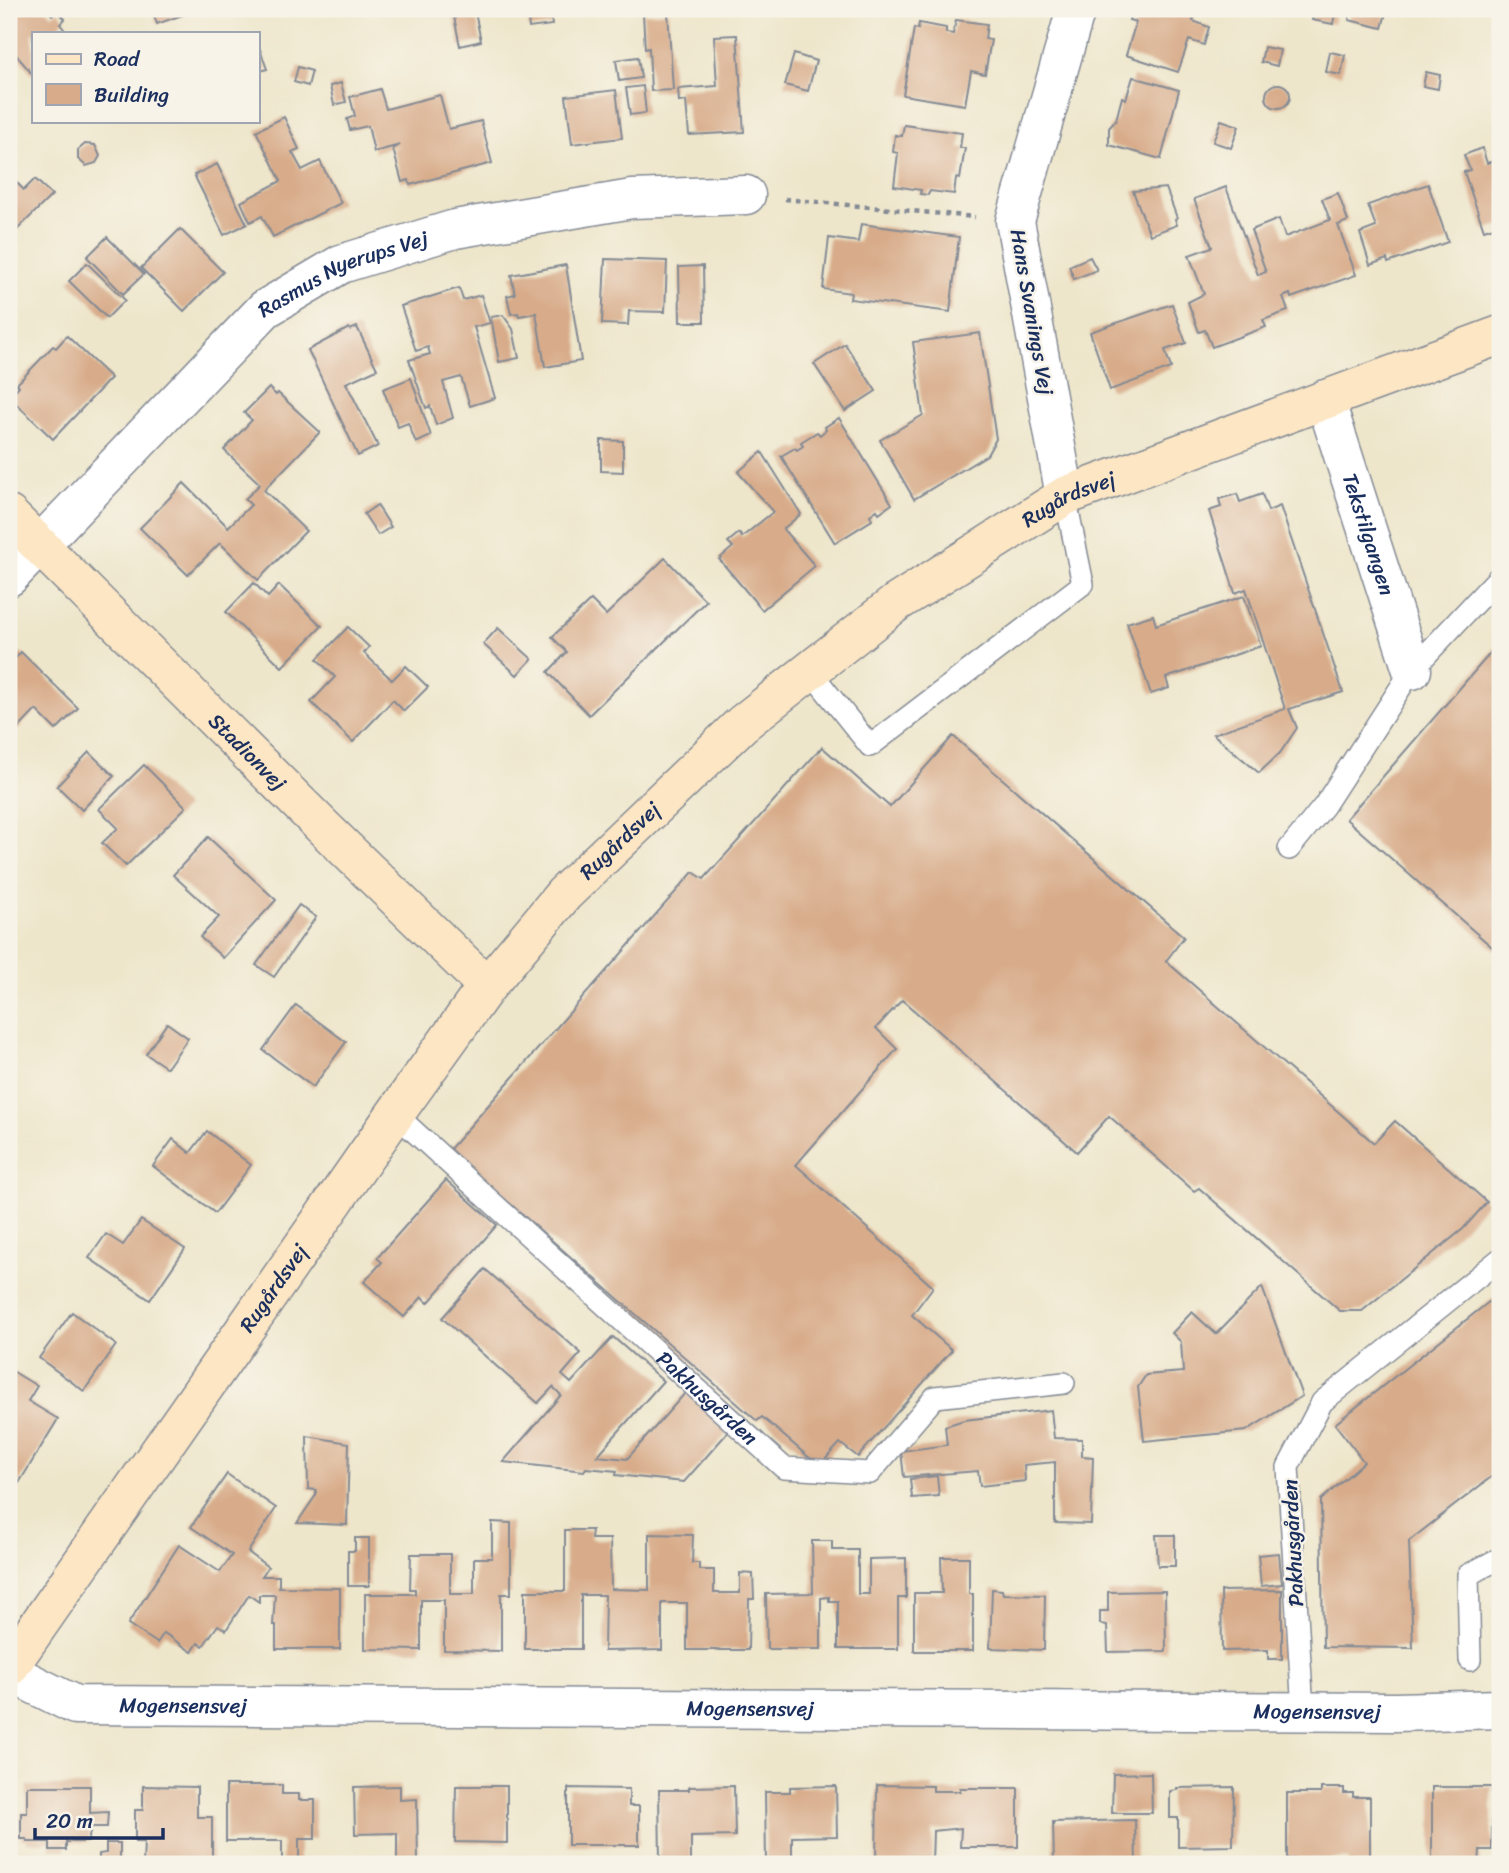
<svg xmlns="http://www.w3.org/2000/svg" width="1509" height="1873" viewBox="0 0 1509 1873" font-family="Sriracha,sans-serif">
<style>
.building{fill:#d8ac8a}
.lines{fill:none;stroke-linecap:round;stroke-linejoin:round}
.lane-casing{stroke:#848a94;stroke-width:24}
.street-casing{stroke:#848a94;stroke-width:41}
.secondary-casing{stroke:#848a94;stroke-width:41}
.path{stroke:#848a94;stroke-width:4.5;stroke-dasharray:5 5;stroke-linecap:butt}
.lane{stroke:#fff;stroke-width:21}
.street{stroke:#fff;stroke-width:38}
.secondary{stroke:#fce6c4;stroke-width:38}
.labels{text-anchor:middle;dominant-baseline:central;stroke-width:5;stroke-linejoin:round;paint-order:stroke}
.street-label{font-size:21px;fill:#1b2f5e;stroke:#f7f3e8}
</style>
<rect width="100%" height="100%" fill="#f7f3e8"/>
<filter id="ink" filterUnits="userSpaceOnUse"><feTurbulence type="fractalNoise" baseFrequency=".0143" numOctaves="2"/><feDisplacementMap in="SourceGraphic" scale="14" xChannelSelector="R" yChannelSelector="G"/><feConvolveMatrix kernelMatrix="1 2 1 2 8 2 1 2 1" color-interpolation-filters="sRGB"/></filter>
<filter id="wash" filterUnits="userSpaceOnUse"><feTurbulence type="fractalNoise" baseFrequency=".00686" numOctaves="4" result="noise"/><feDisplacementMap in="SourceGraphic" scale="28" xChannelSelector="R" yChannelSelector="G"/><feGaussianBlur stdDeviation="1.57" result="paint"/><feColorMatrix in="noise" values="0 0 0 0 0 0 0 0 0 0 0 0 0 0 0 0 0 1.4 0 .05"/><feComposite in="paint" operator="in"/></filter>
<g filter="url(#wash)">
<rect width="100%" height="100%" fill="#eee6cb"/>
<g id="blocks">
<!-- building -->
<g class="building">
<path d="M13 9H47L52 15 58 11 65 19 60 24 67 33H33V75L12 50 9 54V12Z"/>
<path d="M152 9H199L157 24Z"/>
<path d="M527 9H550L552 25 529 28Z"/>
<path d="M1132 9H1197L1193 21 1209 27 1204 45 1189 40 1178 72 1126 55 1136 22 1129 20Z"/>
<path d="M1315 9H1336L1333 24 1312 20Z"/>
<path d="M1351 9H1387L1382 28 1349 20Z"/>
<path d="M475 12 481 41 460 46 454 17Z"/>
<path d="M668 12 673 90 651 91 649 48 645 49 643 14Z"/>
<path d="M956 20 987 24 985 39 991 40 985 74 971 71 965 105 903 95 914 28 918 29 919 23 946 28V33L953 34Z"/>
<path d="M737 35 744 132 689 135 686 101 679 102 678 89 717 86 714 36Z"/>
<path d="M257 41 267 69 257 72Z"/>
<path d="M1264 47 1280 50 1277 66 1261 62Z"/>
<path d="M1330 52 1345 55 1341 75 1326 72Z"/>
<path d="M794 54 816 61 808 91 785 85Z"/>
<path d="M638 57 641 78 619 81 616 60Z"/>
<path d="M298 67 312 71 308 86 294 82Z"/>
<path d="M1426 72 1440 75 1438 89 1423 86Z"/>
<path d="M1133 77 1179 90 1161 159 1109 145V128L1116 120 1122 97 1126 99Z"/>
<path d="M341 83 346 102 334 105 330 86Z"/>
<circle cx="1278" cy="96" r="12"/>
<path d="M643 86 646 113 630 115 626 88Z"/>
<path d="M380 89 386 109 440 95 449 129 481 121 492 163 410 185 409 180 402 182 393 149 400 145 374 152 368 126 350 130 347 119 355 116 350 97Z"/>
<path d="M616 90 622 138 572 144 566 96Z"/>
<path d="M284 117 299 149 292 152 302 170 320 161 341 203 273 237 262 216 250 222 241 202 281 181 256 131Z"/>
<path d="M1221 120 1239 126 1231 148 1213 142Z"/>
<path d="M904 125 962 133 960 148H965L960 179 956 178 954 194 930 191 928 195 920 194 921 190 894 186 898 153 893 152 895 135 902 136Z"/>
<path d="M85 144 95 145 100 156 96 163 86 166 78 159V150Z"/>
<path d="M1482 148 1487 163 1500 159V225L1484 230 1464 172 1470 170 1464 155Z"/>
<path d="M217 164 247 224 224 235 194 175Z"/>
<path d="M9 175 24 190 35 179 52 195 15 232 9 227V212L13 208 9 205Z"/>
<path d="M1428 184 1448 242 1388 263 1387 259 1370 265 1360 233 1376 227 1368 205Z"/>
<path d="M1226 187 1258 275 1266 272 1251 230 1279 219 1285 237 1330 220 1322 199 1338 193 1348 221 1338 225 1356 275 1291 298 1290 294 1283 297 1288 311 1263 320 1266 327 1212 347 1205 330 1199 332 1188 302 1204 294 1189 255 1212 247 1194 199Z"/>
<path d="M1166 188 1177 218 1175 219 1177 225 1150 235 1133 191Z"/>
<path d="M861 224 959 237 950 312 850 299 851 293 823 289 829 238 858 242Z"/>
<path d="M180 229 223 272 184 311 141 268Z"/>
<path d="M107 237 144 274 123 294 87 257Z"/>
<path d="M1090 257 1097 270 1074 279 1069 266Z"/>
<path d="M605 259 667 261 665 312 629 311 628 325 602 324Z"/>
<path d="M87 263 125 300 107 318 69 281Z"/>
<path d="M566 265 581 361 545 367 536 313 519 316 518 313 511 314 507 296 515 294 511 275Z"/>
<path d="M703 266 704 322H680L679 267Z"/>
<path d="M459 288 463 300 481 295 490 323 474 327 495 398 470 406 461 377 443 382 453 418 436 425 430 406 426 408 409 360 430 354 428 347 416 351 401 306Z"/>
<path d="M1172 304 1186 343 1165 350 1171 368 1110 390 1090 332Z"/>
<path d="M503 315 513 329 519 358 499 362 491 317Z"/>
<path d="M357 327 377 369 346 383 378 446 358 456 308 350 349 328 350 330Z"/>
<path d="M980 333 996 439 987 455 914 499 880 440 923 415 913 342Z"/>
<path d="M67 336 111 378 53 439 9 397 19 386 17 384 53 346 56 348Z"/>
<path d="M845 344 876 391 845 411 814 364Z"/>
<path d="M411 378 431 436 416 443 408 423 398 427 383 389Z"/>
<path d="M269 388 276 395 278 393 320 432 264 490 306 531 258 580 220 543 188 575 140 528 184 483 228 527 251 505 245 499 260 484 224 450 252 420 244 413Z"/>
<path d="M839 418 892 504 879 513 877 510 870 515 872 520 835 543 781 456 795 448 797 450 803 446 801 442 817 432 820 435 826 430 825 427Z"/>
<path d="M601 440 623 441V472L601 471Z"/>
<path d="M762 452 801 514 783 529 815 566 762 610 719 559 733 547 728 542 739 533 742 537 773 512 738 472Z"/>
<path d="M1237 494 1240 502 1262 494 1268 511 1280 506 1343 692 1289 709 1297 728 1280 753 1259 773 1213 734 1285 709 1246 589 1235 593 1209 511 1221 507 1219 499Z"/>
<path d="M377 505 391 527 378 535 364 514Z"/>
<path d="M665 558 706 601 589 715 548 672 567 652 552 637 591 600 606 615Z"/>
<path d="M254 583 268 597 279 585 322 626 282 667 226 612Z"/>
<path d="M1244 596 1261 646 1166 678 1169 688 1151 694 1127 623 1153 615 1156 625Z"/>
<path d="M348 627 369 647 364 653 392 680 406 666 428 687 404 711 393 700 353 742 311 702 335 677 317 659Z"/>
<path d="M498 628 532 659 517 675 483 644Z"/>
<path d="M1500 642V954L1346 819Z"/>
<path d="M21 652 78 708 56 730 36 710 17 730 9 721V665Z"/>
<path d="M953 736 1184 937 1166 961 1374 1143 1395 1121 1487 1202 1463 1229 1362 1311H1340L1199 1188 1194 1191 1109 1116 1077 1152 902 1000 876 1028 897 1049 796 1165 933 1287 912 1315 952 1350 858 1457 840 1443 819 1466 762 1417 757 1421 449 1150 693 872 704 879 822 747 890 807Z"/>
<path d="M89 752 114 776 82 810 57 786Z"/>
<path d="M144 765 186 807 126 866 102 843 118 828 99 809Z"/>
<path d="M208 837 276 900 223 958 200 937 219 917 173 875Z"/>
<path d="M299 905 316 917 274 977 256 965Z"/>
<path d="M296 1005 346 1042 313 1087 263 1050Z"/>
<path d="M167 1023 188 1038 167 1068 146 1054Z"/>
<path d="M207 1131 251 1165 215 1213 153 1166 173 1139 190 1153Z"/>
<path d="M446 1180 497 1225 428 1303 422 1297 404 1317 364 1282 382 1262 377 1258Z"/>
<path d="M141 1220 185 1249 150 1300 89 1258 106 1234 123 1245Z"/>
<path d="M485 1269 581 1353 562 1375 571 1383 613 1337 663 1381 597 1456 627 1459 686 1392 729 1431 684 1482 616 1475 617 1471 586 1468 584 1471 503 1462 561 1395 553 1387 538 1403 442 1318Z"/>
<path d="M1262 1287 1302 1396 1246 1431 1144 1441 1138 1387 1146 1375 1183 1372 1181 1342 1172 1333 1192 1312 1216 1334Z"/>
<path d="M1500 1293V1470L1409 1541 1413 1648 1323 1647 1321 1500 1364 1462 1335 1424Z"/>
<path d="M72 1312 116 1345 84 1391 39 1358Z"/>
<path d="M9 1369 37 1386 28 1401 58 1419 19 1483 9 1477Z"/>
<path d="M1051 1410 1054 1438 1082 1439V1456L1093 1457 1091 1524 1055 1523V1462L1024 1465 1025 1481 980 1486 978 1471 904 1477 901 1451 947 1445 945 1426 964 1420Z"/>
<path d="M307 1436 349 1443 347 1525 297 1523 316 1495V1490L308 1489Z"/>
<path d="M227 1474 276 1508 248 1552 268 1567 262 1576H279V1587L340 1588V1649H276V1625H273L275 1595H259V1602L249 1595 226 1630 218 1625 203 1646 198 1643 192 1652 164 1633 157 1643 128 1624 179 1545 220 1572 232 1555 191 1527Z"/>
<path d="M937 1476 939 1496 912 1498 910 1479Z"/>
<path d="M492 1522 511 1523V1594H501V1651L444 1650V1600H421V1650L365 1649V1594H415V1589H410L411 1554H450V1594H474V1558H492Z"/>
<path d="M565 1530H592L591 1539H610L611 1589 649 1590V1534L693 1535 692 1563H699V1570H714V1593H740V1573L753 1574 754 1599H749L748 1650H687V1603H662V1650L604 1651 605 1595H581V1649H525V1591H565Z"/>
<path d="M1156 1535H1175V1566H1158Z"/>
<path d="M355 1538H369V1586H348V1551H355Z"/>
<path d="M812 1541H832V1550H858V1594H869V1559L906 1558V1598H898V1649H838V1601H829V1597L821 1598V1649H767L766 1594 813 1593Z"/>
<path d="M1279 1553 1282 1584 1261 1586 1258 1555Z"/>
<path d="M941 1557H969V1594H973V1651H914V1593H942Z"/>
<path d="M992 1589 1002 1590 1003 1594 1045 1595 1044 1650 990 1648Z"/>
<path d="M1282 1590V1659H1268V1650L1222 1651 1221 1591Z"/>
<path d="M1165 1591 1166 1651 1108 1652 1107 1625 1100 1624V1611H1108V1592Z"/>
<path d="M1151 1773 1152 1813H1112L1113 1774Z"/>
<path d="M226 1785H282V1794H299V1800H315V1839H299V1864H282V1841H226Z"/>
<path d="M877 1785 933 1786V1791H960V1788H1018V1847H960L961 1828 933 1831 932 1864H876Z"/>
<path d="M27 1786H90V1813L108 1812 107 1827H91L88 1842H66V1850H50V1842H27V1839H21V1813H27Z"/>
<path d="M143 1786 197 1787V1817H212V1864H143L144 1842H135V1810H143Z"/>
<path d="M400 1786V1800L417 1799 418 1864H397V1833L355 1834 354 1787Z"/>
<path d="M456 1786H507V1843L455 1842Z"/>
<path d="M734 1786 735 1836 691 1837V1864H653V1862H660L659 1790H689V1787Z"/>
<path d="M836 1786 837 1836 792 1837V1864H766L765 1792H790V1787Z"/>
<path d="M1234 1787 1233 1846 1178 1847V1818H1170V1791L1177 1790V1788Z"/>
<path d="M1432 1787H1492V1850H1480L1479 1864H1432Z"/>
<path d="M568 1788 629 1789V1806H639V1845H568Z"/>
<path d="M1321 1788H1344V1793H1353V1797H1370V1864H1348V1859H1287V1793H1321Z"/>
<path d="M1135 1820 1136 1864H1054L1053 1822Z"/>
<path d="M106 1843H120V1864H99V1854L106 1853Z"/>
</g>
</g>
</g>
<g filter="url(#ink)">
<use href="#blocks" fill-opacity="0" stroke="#848a94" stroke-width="2"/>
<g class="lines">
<!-- lane casing -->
<g class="lane-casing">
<g id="lane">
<path d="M810 671 870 746 1083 584 1065 496"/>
<path d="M1289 849 1324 806 1412 670 1500 576"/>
<path id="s1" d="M395 1114 784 1468 870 1473 935 1397 1064 1383"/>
<path d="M1470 1660 1468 1575 1500 1558"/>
<path d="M1303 1711 1288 1467 1322 1402 1500 1259"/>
</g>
</g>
<!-- street casing -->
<g class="street-casing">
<g id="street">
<path id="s2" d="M1325 399 1412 670"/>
<path d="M1065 496 1015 221 1076 9"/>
<path id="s3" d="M9 577 265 309 341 264 455 229 632 199 746 195"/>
<path id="s4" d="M9 1672 75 1705 1396 1712 1500 1709"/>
</g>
</g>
<!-- secondary casing -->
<g class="secondary-casing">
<g id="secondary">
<path id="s5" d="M9 515 327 831 487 986"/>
<path id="s6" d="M9 1667 395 1114 487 986 564 894 742 724 896 603 1065 496 1500 335"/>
</g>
</g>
<!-- path -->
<path class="path" d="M785 199 975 217"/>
<!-- lane -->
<use href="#lane" class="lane"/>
<!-- street -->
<use href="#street" class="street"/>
<!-- secondary -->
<use href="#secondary" class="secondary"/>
</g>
</g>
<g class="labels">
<!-- street labels -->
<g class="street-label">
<text stroke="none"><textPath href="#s3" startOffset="457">Rasmus Nyerups Vej</textPath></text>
<text transform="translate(1032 312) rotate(80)">Hans Svanings Vej</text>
<text stroke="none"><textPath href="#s6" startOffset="1596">Rugårdsvej</textPath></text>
<text stroke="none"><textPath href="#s2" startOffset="142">Tekstilgangen</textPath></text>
<text stroke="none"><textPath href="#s5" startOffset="336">Stadionvej</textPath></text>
<text stroke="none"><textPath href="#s6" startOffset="1029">Rugårdsvej</textPath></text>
<text stroke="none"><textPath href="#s6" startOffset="462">Rugårdsvej</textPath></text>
<text stroke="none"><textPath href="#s1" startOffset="422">Pakhusgården</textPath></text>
<text transform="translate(1293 1543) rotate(-93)">Pakhusgården</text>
<text stroke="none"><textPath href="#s4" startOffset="182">Mogensensvej</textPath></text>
<text stroke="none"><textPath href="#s4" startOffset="749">Mogensensvej</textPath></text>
<text stroke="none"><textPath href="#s4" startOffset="1316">Mogensensvej</textPath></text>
</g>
</g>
<!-- margin -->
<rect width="1509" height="1873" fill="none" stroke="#f7f3e8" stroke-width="35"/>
<!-- legend -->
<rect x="32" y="32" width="228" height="91" fill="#f7f3e8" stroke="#9fa5b1" stroke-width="2"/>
<rect x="46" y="54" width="35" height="10" fill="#fce6c4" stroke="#9fa5b1" stroke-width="2"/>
<text x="94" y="66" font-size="21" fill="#1b2f5e">Road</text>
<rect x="46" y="84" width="35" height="21" fill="#d8ac8a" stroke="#9fa5b1" stroke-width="2"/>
<text x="94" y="102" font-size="21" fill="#1b2f5e">Building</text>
<!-- scale -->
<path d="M35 1828v10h128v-10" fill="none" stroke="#1b2f5e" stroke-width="3.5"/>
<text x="46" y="1828" font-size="21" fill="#1b2f5e" stroke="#f7f3e8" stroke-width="5" paint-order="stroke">20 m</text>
</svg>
